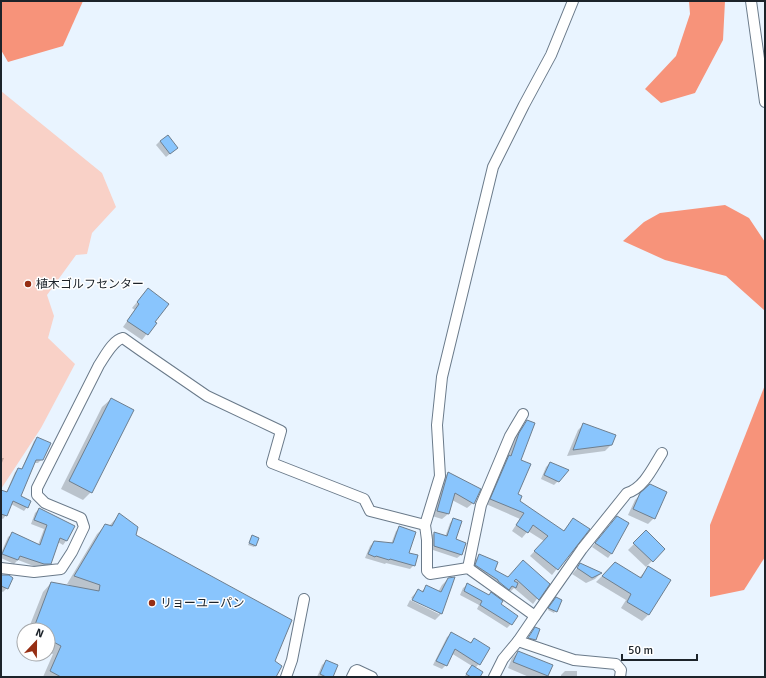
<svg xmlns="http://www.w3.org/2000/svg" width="766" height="678" viewBox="0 0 766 678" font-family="Signika,'Noto Sans JP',sans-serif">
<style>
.green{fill:#f9d1c7}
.forest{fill:#f7937a}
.shadow{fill:#0003}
.building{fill:#89c5fd;stroke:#6e7f8f}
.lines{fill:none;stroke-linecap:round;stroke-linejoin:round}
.minor-casing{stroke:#6a7a8a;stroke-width:12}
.minor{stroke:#fff;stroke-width:10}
.poi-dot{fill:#962e13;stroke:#fff;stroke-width:1.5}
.labels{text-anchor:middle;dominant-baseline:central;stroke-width:3;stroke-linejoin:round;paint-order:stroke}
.poi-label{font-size:12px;fill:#1c232a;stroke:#fff;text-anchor:start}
</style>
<rect width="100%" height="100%" fill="#e9f4ff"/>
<!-- green -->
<path class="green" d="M1 91 102 173 116 207 92 233 87 254 76 255 47 295 54 316 48 338 75 364 41 428 1 489Z"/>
<!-- forest -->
<g class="forest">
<path d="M1 1H83L63 46 8 62 1 50Z"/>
<path d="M689 1H725L723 40 695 93 661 103 645 89 676 56 690 14Z"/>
<path d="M725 205 749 218 765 242V311L726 276 665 260 623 241 644 222 660 213Z"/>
<path d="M765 385V557L744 590 710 597V525Z"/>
</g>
<!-- shadow -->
<g class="shadow">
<path d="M160 141 177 148 166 157 156 145Z"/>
<path d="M148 289 154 322 155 323 142 340 123 327 135 310 132 308Z"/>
<path d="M111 399 91 492 83 500 61 489 102 407Z"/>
<path d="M527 421 519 461 517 495 519 501 563 531 574 519 588 529 552 575 530 556 544 541 528 531 522 538 512 531 520 519 486 504 514 439 522 427Z"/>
<path d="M584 424 611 445 605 451 567 456 578 430Z"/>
<path d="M37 438 42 459 38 463H33L20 496 27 507 24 511 11 504 6 515 3 519 1 518V493H6L15 472 19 469 21 470 34 441Z"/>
<path d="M1 458H4L1 465Z"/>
<path d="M550 463 558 481 554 485 541 479 546 467Z"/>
<path d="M448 473 473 503 467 508 452 500 448 514 442 519 432 516 443 478Z"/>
<path d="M650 485 654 518 648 524 628 515 635 500Z"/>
<path d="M39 509 73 526 66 541 63 545 58 542 50 563 46 567 39 568 18 560 14 564 1 558V553L8 537 12 534 38 545 44 529 31 524 35 513Z"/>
<path d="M119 515 135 535 274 661V677H43L53 654 48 652V630H28L43 592 51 583 73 586 67 584 97 534 106 525 109 526Z"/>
<path d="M454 519 455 540 461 555 457 558 430 549V537L434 533 445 537 450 523Z"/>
<path d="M613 522 627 523 611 554 608 558 592 547Z"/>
<path d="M400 528 408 553 414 565 410 569 386 563 385 564 365 558 370 546 374 542 391 544 396 531Z"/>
<path d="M646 532 664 549 646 567 628 550Z"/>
<path d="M252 536 256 545 254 547 248 545Z"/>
<path d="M479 556 494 570 508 578 518 567 548 584 533 604 514 588 510 592 471 571 474 561Z"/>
<path d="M615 563 639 578 648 568 669 580 648 615 642 621 621 608 626 600 596 582Z"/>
<path d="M581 564 600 574 595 579 586 583 572 574Z"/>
<path d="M1 576 7 588 3 592 1 591Z"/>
<path d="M453 578 441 614 435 620 407 606 410 600 439 614V612L411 598 418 590 421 592 427 586 438 592 442 585 448 579Z"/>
<path d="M467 585 517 616 511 624 507 628 477 609 479 605 460 595 463 588Z"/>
<path d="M554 600H561L554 613 548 610Z"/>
<path d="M534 630 535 640 533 641 528 639Z"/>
<path d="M451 634 469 644 474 639 479 664 475 668 478 677H464L472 666 451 653 446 665 442 669 433 665 447 637Z"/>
<path d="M518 652 547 676 546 677H529L508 668 512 658Z"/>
<path d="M326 661 332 677H317L322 665Z"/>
<path d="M565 671H577V677H561V675Z"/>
</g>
<!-- building -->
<g class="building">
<path d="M168 135 178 148 170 154 160 141Z"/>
<path d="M148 288 169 304 155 322 157 323 148 335 127 321 139 304 137 302Z"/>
<path d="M111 398 134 410 92 493 69 481Z"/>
<path d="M527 420 535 423 521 460 531 464 518 494 522 496 520 501 564 531 573 518 590 529 558 570 534 551 548 536 533 525 528 533 516 525 524 513 490 499 509 455 511 456 519 433Z"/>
<path d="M583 423 616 435 612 445 573 450Z"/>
<path d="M37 437 51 443 43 460H36L21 496 31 501 28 508 13 501 7 516 1 514V490L7 492 18 468 22 469Z"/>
<path d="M550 462 569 470 559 482 544 475Z"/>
<path d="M448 472 481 489 474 504 455 493 449 514 437 511Z"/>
<path d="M650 484 667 492 655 519 633 509 640 493Z"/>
<path d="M39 508 75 526 67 541 60 538 51 564H44L20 556 18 560 2 554 12 532 40 545 47 525 34 520Z"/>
<path d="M119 513 138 527 136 535 292 620 275 661 282 666 276 677H61L50 671 61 646 48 639V630H33L51 582 99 591 100 585 74 576 105 524 112 526Z"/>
<path d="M617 516 629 523 612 554 595 543Z"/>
<path d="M453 518 462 521 456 539 466 543 462 555 434 546V532L447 536Z"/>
<path d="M399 526 416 532 409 553 418 555 415 566 390 559 389 560 376 556 375 557 368 554 374 541 393 543Z"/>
<path d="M646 530 665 549 653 562 633 543Z"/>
<path d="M252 535 259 538 256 546 249 543Z"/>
<path d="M479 554 498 562 495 570 508 577 523 560 550 584 539 600 516 579 514 581 518 583 516 588 512 586 509 590 498 581V580L475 565Z"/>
<path d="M615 562 641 578 648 566 671 580 649 615 627 602 631 594 602 576Z"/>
<path d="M580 563 602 573 592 578 577 568Z"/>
<path d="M1 575H9L13 578 8 589 1 586Z"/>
<path d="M455 577 442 614 412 600 418 589 423 592 426 585 441 592 448 578Z"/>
<path d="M467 583 489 595 491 592 503 601 501 604 518 616 512 625 480 605 482 601 464 591Z"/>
<path d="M556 597 562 600 557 612 548 608Z"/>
<path d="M535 627 540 629 536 640 528 638Z"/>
<path d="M451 632 471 643 474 638 490 648 480 665 455 649 447 666 436 661Z"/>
<path d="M518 651 553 665 548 676 513 662Z"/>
<path d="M326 660 338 665 333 677H326L320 674Z"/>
<path d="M472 665 483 672 480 677H471L466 674Z"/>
</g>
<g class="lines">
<!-- minor casing -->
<g class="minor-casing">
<g id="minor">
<path d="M751 1 765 102"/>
<path d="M1 568 34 572 61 569 72 552 84 527 81 518 45 503 37 495V488L99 365C105 356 113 340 123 338L140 350 207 396 281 431 272 463 364 499 370 511 425 525"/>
<path d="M468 568 481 505 510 436 523 414"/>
<path d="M535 616 582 549 627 493C644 488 653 467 662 453"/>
<path d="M518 641 574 660 616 664 621 670 620 677"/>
<path d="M286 677 292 660 304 599"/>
<path d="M352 677 355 671 357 670 372 677"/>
<path d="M494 677 503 659 518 641 535 616 468 568 430 574 427 571V540L425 525 440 476 437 425 442 377 493 167 524 105 551 55 573 1"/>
</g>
</g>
<!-- minor -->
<use href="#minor" class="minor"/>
</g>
<!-- markers -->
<g class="poi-dot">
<circle cx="28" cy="284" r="4"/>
<circle cx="152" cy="603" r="4"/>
</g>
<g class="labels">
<!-- poi labels -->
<g class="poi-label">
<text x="36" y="284">植木ゴルフセンター</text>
<text x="160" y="603">リョーユーパン</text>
</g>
</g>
<!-- border -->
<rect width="766" height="678" fill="none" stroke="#1c232a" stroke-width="4"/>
<!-- north arrow -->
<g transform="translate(36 642) rotate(22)"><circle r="19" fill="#ffffff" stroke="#a4a7aa"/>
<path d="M0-3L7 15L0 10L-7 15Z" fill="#962e13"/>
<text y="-6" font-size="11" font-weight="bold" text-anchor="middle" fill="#1c232a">N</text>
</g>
<!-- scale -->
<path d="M622 654v6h75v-6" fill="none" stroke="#1c232a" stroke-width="2"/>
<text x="628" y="654" font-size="12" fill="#1c232a" stroke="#ffffff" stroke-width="3" paint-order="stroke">50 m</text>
</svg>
